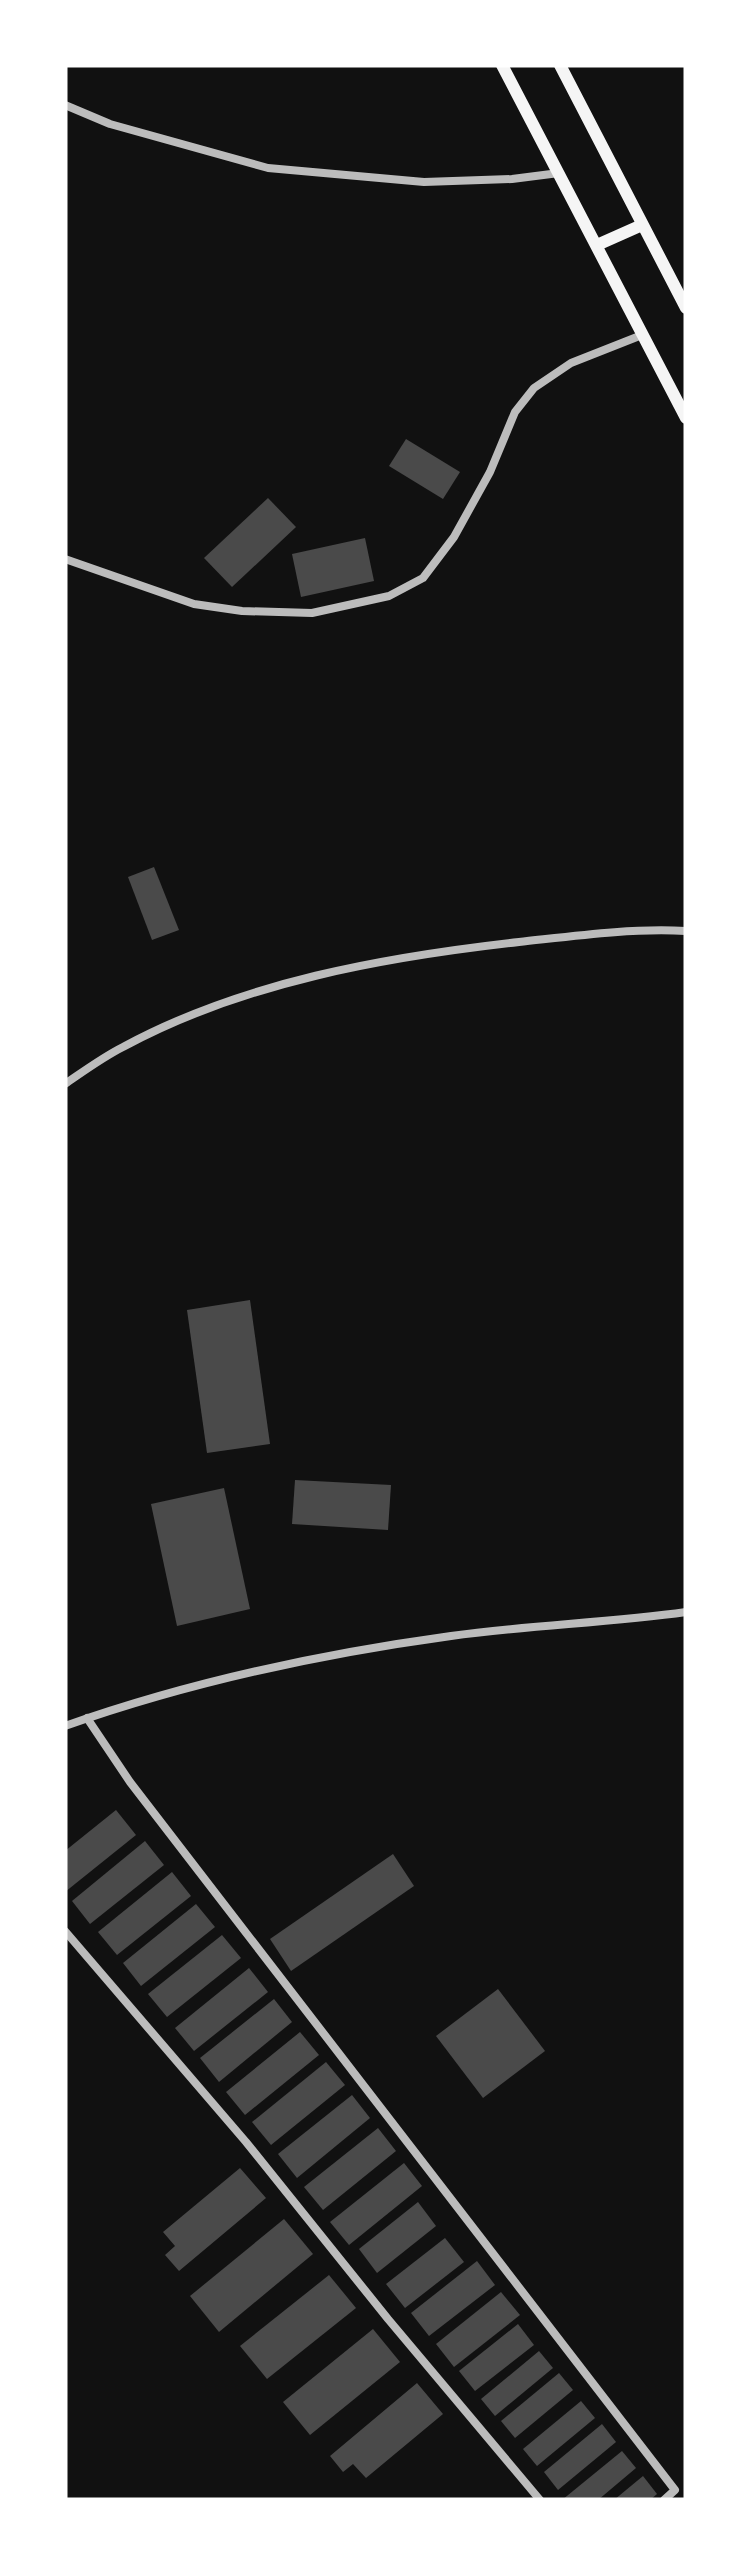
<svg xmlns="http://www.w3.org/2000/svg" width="751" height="2565" viewBox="0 0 751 2565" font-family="Manrope,sans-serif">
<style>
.building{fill:#4a4a4a}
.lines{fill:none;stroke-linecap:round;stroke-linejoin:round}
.minor{stroke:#bcbcbc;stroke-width:8}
.trunk{stroke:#f5f5f5;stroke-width:12}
</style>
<rect width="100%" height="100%" fill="#111"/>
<!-- building -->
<g class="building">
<path d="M406 439 460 472 443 499 389 466Z"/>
<path d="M268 498 296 527 232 587 204 558Z"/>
<path d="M365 538 374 581 301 597 292 554Z"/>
<path d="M154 867 179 930 152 940 128 877Z"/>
<path d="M250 1300 270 1444 207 1453 187 1310Z"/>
<path d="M295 1480 391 1485 388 1530 292 1524Z"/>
<path d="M224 1488 250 1609 177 1626 151 1504Z"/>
<path d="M116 1810 136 1835 65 1892V1851Z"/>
<path d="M145 1841 164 1865 90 1924 72 1901Z"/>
<path d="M393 1854 414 1886 291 1971 270 1939Z"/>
<path d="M172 1872 191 1896 117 1955 98 1932Z"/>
<path d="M196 1904 215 1927 141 1986 123 1963Z"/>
<path d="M222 1935 241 1958 167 2017 148 1994Z"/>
<path d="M249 1968 268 1992 194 2051 175 2028Z"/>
<path d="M498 1989 545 2051 483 2098 436 2036Z"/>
<path d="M274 1999 292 2022 219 2082 200 2058Z"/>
<path d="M300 2032 319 2055 245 2115 226 2092Z"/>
<path d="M326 2062 345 2085 271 2145 252 2122Z"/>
<path d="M352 2095 370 2118 297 2178 278 2154Z"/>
<path d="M378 2128 396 2151 323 2210 304 2187Z"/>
<path d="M404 2163 422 2186 349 2245 330 2222Z"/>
<path d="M240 2168 266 2198 179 2271 165 2255 175 2246 163 2232Z"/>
<path d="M418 2202 436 2226 377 2273 359 2249Z"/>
<path d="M284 2219 313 2254 219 2332 190 2296Z"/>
<path d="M445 2238 464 2262 405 2308 386 2284Z"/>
<path d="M477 2261 495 2285 429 2336 411 2313Z"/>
<path d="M329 2275 356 2308 267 2379 240 2346Z"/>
<path d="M501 2292 520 2315 454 2367 436 2344Z"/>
<path d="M518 2324 534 2345 475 2391 459 2371Z"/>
<path d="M373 2329 400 2362 310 2435 283 2402Z"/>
<path d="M539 2351 553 2368 495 2416 481 2399Z"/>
<path d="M559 2373 573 2390 515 2438 501 2421Z"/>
<path d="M417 2383 443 2414 366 2478 353 2464 343 2472 330 2456Z"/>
<path d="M581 2401 595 2418 537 2466 523 2449Z"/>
<path d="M602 2424 616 2442 558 2490 544 2472Z"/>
<path d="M622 2451 636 2468 598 2500H562Z"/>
<path d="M643 2476 657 2494 650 2500H614Z"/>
</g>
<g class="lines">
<!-- minor -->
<g class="minor">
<path d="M65 105 110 124 268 168 424 182 512 179 559 173"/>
<path d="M65 559 194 604 242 611 312 613 389 596 423 578 454 537 490 472 515 412 534 388 571 363 642 335"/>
<path d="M65 1084C84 1071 103 1057 123 1047 243 982 385 957 519 942 574 936 630 928 686 931"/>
<path d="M87 1718 130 1782 675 2490 664 2500"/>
<path d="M65 1726C189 1682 320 1654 451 1636 529 1625 608 1623 686 1612"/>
<path d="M65 1931 246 2142 388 2319 540 2500"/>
</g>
<!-- trunk -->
<g class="trunk">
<path d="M502 65 686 418"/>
<path d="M560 65 686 308"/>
<path d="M597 245 642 225"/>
</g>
</g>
<!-- border -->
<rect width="751" height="2565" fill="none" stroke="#ffffff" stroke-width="135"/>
</svg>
